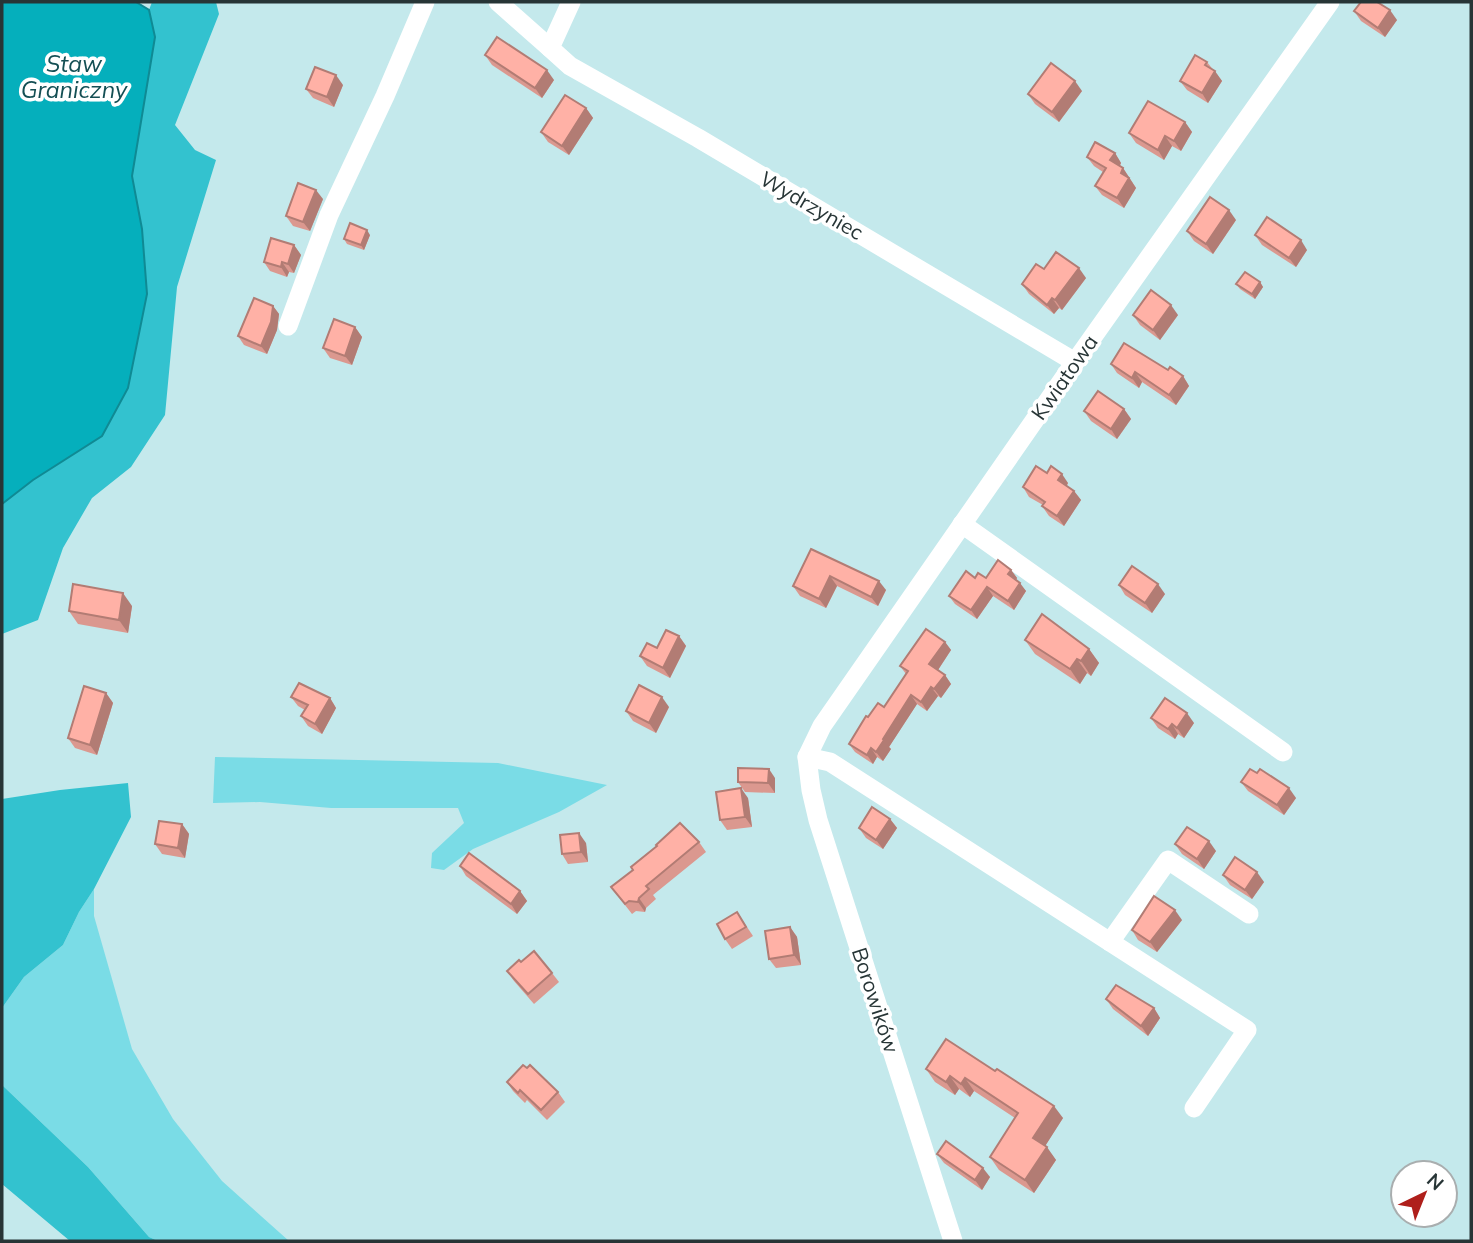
<svg xmlns="http://www.w3.org/2000/svg" width="1473" height="1243" viewBox="0 0 1473 1243" font-family="Mulish,sans-serif">
<style>
.green{fill:#7adce6}
.forest{fill:#33c2cf}
.water{fill:#05afbc;stroke:#0f8a94;stroke-width:2}
.lines{fill:none;stroke-linecap:round;stroke-linejoin:round}
.minor{stroke:#fff;stroke-width:19}
.wall{fill:#db988f}
.shaded-wall{fill:#b27c74}
.building{fill:#ffb1a6;stroke:#b27c74;stroke-width:2}
.labels{text-anchor:middle;dominant-baseline:central;stroke-width:7;stroke-linejoin:round;paint-order:stroke}
.street-label{font-size:21px;fill:#273536;stroke:#fff}
.water-label{font-size:23px;font-style:italic;fill:#144f54;stroke:#fff}
</style>
<rect width="100%" height="100%" fill="#c4e9ec"/>
<!-- green -->
<g class="green">
<path d="M215 757 498 763 607 785 559 812 473 849 444 870 431 868 432 853 464 823 458 808H331L260 802 213 803Z"/>
<path d="M94 889V916L132 1049 173 1119 222 1181 289 1241H158L149 1237 88 1167 2 1085V1008L24 977 63 945 79 912Z"/>
</g>
<!-- forest -->
<g class="forest">
<path d="M152 2H216L219 14 175 125 195 150 216 160 177 287 165 415 131 467 92 498 63 548 38 620 2 634V504L33 480 102 436 128 388 147 294 142 229 132 176 155 37 149 10Z"/>
<path d="M128 783 131 817 94 889 79 912 63 945 24 977 2 1008V799L60 790Z"/>
<path d="M2 1085 88 1167 149 1237 158 1241H70L2 1184Z"/>
</g>
<!-- water -->
<path class="water" d="M2 2H136L149 10 155 37 132 176 142 229 147 294 128 388 102 436 33 480 2 504Z"/>
<g class="lines">
<!-- minor -->
<g class="minor">
<path d="M498 2 550 48"/>
<path d="M571 2 550 48 570 66 698 138 1075 362"/>
<path d="M288 326 329 215 385 96 425 2"/>
<path d="M962 524 1283 752"/>
<path d="M807 757 830 762 1247 1030 1194 1108"/>
<path d="M1110 942 1168 860 1249 914"/>
<path d="M953 1241 818 820 811 790 807 757 822 726 1075 362 1330 2"/>
</g>
</g>
<!-- wall -->
<g class="wall">
<path d="M1354 11 1397 20 1385 37 1361 21Z"/>
<path d="M485 55 554 80 542 98 492 65Z"/>
<path d="M1207 62 1222 81 1208 103 1187 90 1180 81Z"/>
<path d="M343 85 334 107 313 98 306 89Z"/>
<path d="M1082 91 1059 122 1035 104 1028 94Z"/>
<path d="M586 108 593 118 569 155 548 142 541 132Z"/>
<path d="M1185 122 1192 132 1181 151 1172 146 1164 160 1136 143 1129 133Z"/>
<path d="M1115 153 1121 163 1120 166 1123 168 1136 188 1124 208 1102 195 1095 186 1103 172 1094 166 1087 157Z"/>
<path d="M323 199 310 231 293 226 286 216Z"/>
<path d="M1236 220 1213 254 1194 241 1187 231Z"/>
<path d="M370 235 364 250 347 244 344 239Z"/>
<path d="M1255 235 1307 250 1296 267 1262 245Z"/>
<path d="M294 245 301 255 294 273 289 272 287 277 270 271 264 262Z"/>
<path d="M1044 269 1086 278 1062 310 1059 308 1054 314 1029 294 1022 284Z"/>
<path d="M1260 282 1263 287 1255 299 1240 289 1236 284Z"/>
<path d="M273 306 279 314 277 330 267 354 244 345 238 336Z"/>
<path d="M1133 315H1178L1160 340 1140 325Z"/>
<path d="M355 327 362 337 352 365 330 358 323 348Z"/>
<path d="M1111 364 1168 370 1183 376 1189 386 1176 405 1142 382 1139 388 1117 373Z"/>
<path d="M1124 409 1131 419 1117 439 1091 421 1084 411Z"/>
<path d="M1047 473 1068 483 1067 486 1074 491 1081 500 1064 526 1049 516 1042 506 1043 505 1029 497 1023 487Z"/>
<path d="M811 549 886 590 878 606 837 586 826 608 800 596 793 586Z"/>
<path d="M1011 570 1017 578 1016 580 1026 591 1014 610 993 596 977 619 955 604 949 596 975 578H986Z"/>
<path d="M1119 585 1165 594 1152 613 1125 595Z"/>
<path d="M132 606 128 633 78 624 69 611Z"/>
<path d="M679 636 686 646 670 678 647 666 640 656Z"/>
<path d="M1025 640 1089 649 1099 663 1091 676 1087 673 1080 684 1035 654Z"/>
<path d="M945 642 951 650 938 670 945 675 951 684 941 698 938 696 927 711 917 704 889 747 891 749 883 761 877 757 873 764 855 752 849 744 868 717 884 707 906 674 900 666Z"/>
<path d="M106 693 113 703 97 755 75 748 68 738Z"/>
<path d="M291 697 330 698 336 708 322 734 308 726 301 716 305 710 298 706Z"/>
<path d="M669 707 656 733 633 721 626 711Z"/>
<path d="M1151 718 1194 723 1184 738 1178 734 1175 739 1158 728Z"/>
<path d="M775 778V793L745 792 738 782Z"/>
<path d="M1241 782 1296 798 1284 815 1248 791Z"/>
<path d="M748 798 752 827 727 830 720 820Z"/>
<path d="M890 819 897 828 883 849 866 838 859 828Z"/>
<path d="M182 824 189 834 185 858 162 854 155 844Z"/>
<path d="M699 842 706 852 653 895 656 899 646 908 645 912 636 911 632 914 611 887 633 870Z"/>
<path d="M586 843 588 862 568 864 562 854Z"/>
<path d="M1175 844 1216 851 1204 869 1182 854Z"/>
<path d="M460 866 520 891 527 901 517 914 466 876Z"/>
<path d="M1223 875 1264 882 1252 899 1230 885Z"/>
<path d="M737 912 753 936 732 949 725 939Z"/>
<path d="M1182 920 1157 952 1138 940 1132 930Z"/>
<path d="M790 927 797 937 801 965 776 968 769 959Z"/>
<path d="M507 971 552 973 559 982 534 1004 514 981Z"/>
<path d="M1106 999 1154 1008 1160 1018 1148 1036 1113 1009Z"/>
<path d="M946 1039 1063 1118 1045 1146 1056 1160 1034 1193 999 1170 990 1157 1015 1118 974 1091 970 1097 959 1089 955 1095 935 1082 926 1069Z"/>
<path d="M527 1068 558 1092 565 1102 547 1120 527 1100 525 1103 513 1091 507 1082Z"/>
<path d="M937 1154 990 1177 982 1190 944 1163Z"/>
</g>
<!-- shaded-wall -->
<g class="shaded-wall">
<path d="M1390 10 1397 20 1385 37 1378 28Z"/>
<path d="M547 70 554 80 542 98 535 88Z"/>
<path d="M1215 71 1222 81 1208 103 1202 93Z"/>
<path d="M336 75 343 85 334 107 327 97Z"/>
<path d="M1075 81 1082 91 1059 122 1052 112Z"/>
<path d="M586 108 593 118 569 155 562 146Z"/>
<path d="M1185 122 1192 132 1181 151 1174 141Z"/>
<path d="M1165 136 1172 146 1164 160 1158 150Z"/>
<path d="M1115 153 1121 163 1117 170 1110 160Z"/>
<path d="M1123 168 1136 188 1124 208 1117 198 1121 173Z"/>
<path d="M316 190 323 199 310 231 303 222Z"/>
<path d="M1229 210 1236 220 1213 254 1206 244Z"/>
<path d="M367 230 370 235 364 250 361 245Z"/>
<path d="M1301 240 1307 250 1296 267 1289 258Z"/>
<path d="M294 245 301 255 294 273 288 264Z"/>
<path d="M282 262 289 272 287 277 281 267Z"/>
<path d="M1079 268 1086 278 1062 310 1055 300Z"/>
<path d="M1260 282 1263 287 1255 299 1252 294Z"/>
<path d="M1052 298 1059 308 1054 314 1047 305Z"/>
<path d="M1171 305 1178 315 1160 340 1153 330Z"/>
<path d="M273 306 279 314 277 330 267 354 261 346Z"/>
<path d="M355 327 362 337 352 365 345 356Z"/>
<path d="M1135 372 1142 382 1139 388 1132 378Z"/>
<path d="M1183 376 1189 386 1176 405 1169 395Z"/>
<path d="M1124 409 1131 419 1117 439 1111 429Z"/>
<path d="M1062 474 1068 483 1064 489 1058 480Z"/>
<path d="M1074 491 1081 500 1064 526 1057 516Z"/>
<path d="M1011 570 1017 578 1014 583 1008 574Z"/>
<path d="M830 576 837 586 826 608 819 599Z"/>
<path d="M879 581 886 590 878 606 871 597Z"/>
<path d="M1020 583 1026 591 1014 610 1008 601Z"/>
<path d="M1158 584 1165 594 1152 613 1145 603Z"/>
<path d="M987 587 993 596 977 619 971 610Z"/>
<path d="M123 593 132 606 128 633 119 620Z"/>
<path d="M679 636 686 646 670 678 663 668Z"/>
<path d="M945 642 951 650 936 673 929 664Z"/>
<path d="M1089 649 1099 663 1091 676 1081 661Z"/>
<path d="M1077 659 1087 673 1080 684 1070 669Z"/>
<path d="M945 675 951 684 941 698 934 689Z"/>
<path d="M931 687 938 696 927 711 921 702Z"/>
<path d="M106 693 113 703 97 755 90 745Z"/>
<path d="M911 695 917 704 889 747 891 749 883 761 876 752 883 739Z"/>
<path d="M662 697 669 707 656 733 649 723Z"/>
<path d="M330 698 336 708 322 734 315 724Z"/>
<path d="M1187 713 1194 723 1184 738 1177 728Z"/>
<path d="M1172 724 1178 734 1175 739 1168 729Z"/>
<path d="M871 748 877 757 873 764 867 755Z"/>
<path d="M769 769 775 778V793L768 783Z"/>
<path d="M741 788 748 798 752 827 745 817Z"/>
<path d="M1289 788 1296 798 1284 815 1277 805Z"/>
<path d="M890 819 897 828 883 849 876 840Z"/>
<path d="M182 824 189 834 185 858 178 848Z"/>
<path d="M579 833 586 843 588 862 581 852Z"/>
<path d="M1209 841 1216 851 1204 869 1197 859Z"/>
<path d="M1257 872 1264 882 1252 899 1245 890Z"/>
<path d="M520 891 527 901 517 914 511 904Z"/>
<path d="M639 898 646 908 645 912 638 902Z"/>
<path d="M1175 910 1182 920 1157 952 1150 942Z"/>
<path d="M790 927 797 937 801 965 794 955Z"/>
<path d="M1154 1008 1160 1018 1148 1036 1141 1026Z"/>
<path d="M950 1076 959 1089 955 1095 946 1082Z"/>
<path d="M965 1078 974 1091 970 1097 961 1084Z"/>
<path d="M1054 1106 1063 1118 1042 1151 1033 1138Z"/>
<path d="M1047 1147 1056 1160 1034 1193 1025 1180Z"/>
<path d="M983 1168 990 1177 982 1190 975 1180Z"/>
</g>
<!-- building -->
<g class="building">
<path d="M1361 2H1377L1390 10 1378 28 1354 11Z"/>
<path d="M497 37 547 70 535 88 485 55Z"/>
<path d="M1195 55 1207 62 1205 65 1215 71 1202 93 1180 81Z"/>
<path d="M1051 63 1075 81 1052 112 1028 94Z"/>
<path d="M315 67 336 75 327 97 306 89Z"/>
<path d="M565 95 586 108 562 146 541 132Z"/>
<path d="M1148 101 1185 122 1174 141 1165 136 1158 150 1129 133Z"/>
<path d="M1095 142 1115 153 1110 160 1123 168 1121 173 1129 178 1117 198 1095 186 1106 168 1087 157Z"/>
<path d="M298 183 316 190 303 222 286 216Z"/>
<path d="M1210 197 1229 210 1206 244 1187 231Z"/>
<path d="M1267 217 1301 240 1289 258 1255 235Z"/>
<path d="M350 223 367 230 361 245 344 239Z"/>
<path d="M271 238 294 245 288 264 282 262 281 267 264 262Z"/>
<path d="M1056 252 1079 268 1055 300 1052 298 1047 305 1022 284 1036 264 1044 269Z"/>
<path d="M1245 272 1260 282 1252 294 1236 284Z"/>
<path d="M1151 290 1171 305 1153 330 1133 315Z"/>
<path d="M254 298 273 306 271 322 261 346 238 336Z"/>
<path d="M334 319 355 327 345 356 323 348Z"/>
<path d="M1124 343 1168 370 1170 367 1183 376 1169 395 1135 372 1132 378 1111 364Z"/>
<path d="M1098 391 1124 409 1111 429 1084 411Z"/>
<path d="M1036 466 1047 473 1051 466 1062 474 1058 480 1074 491 1057 516 1042 506 1045 502 1023 487Z"/>
<path d="M811 549 879 581 871 597 830 576 819 599 793 586Z"/>
<path d="M998 560 1011 570 1008 574 1020 583 1008 601 987 587 971 610 949 596 966 571 975 578 978 573 986 578Z"/>
<path d="M1132 566 1158 584 1145 603 1119 585Z"/>
<path d="M73 584 123 593 119 620 69 611Z"/>
<path d="M1042 614 1089 649 1081 661 1077 659 1070 669 1025 640Z"/>
<path d="M926 629 945 642 929 664 945 675 934 689 931 687 921 702 911 695 883 739 884 740 876 752 871 748 867 755 849 744 866 716 868 717 878 703 884 707 908 671 900 666Z"/>
<path d="M666 630 679 636 663 668 640 656 647 643 657 648Z"/>
<path d="M299 683 330 698 315 724 301 716 308 705 291 697Z"/>
<path d="M639 685 662 697 649 723 626 711Z"/>
<path d="M84 686 106 693 90 745 68 738Z"/>
<path d="M1165 698 1187 713 1177 728 1172 724 1168 729 1151 718Z"/>
<path d="M738 768 769 769 768 783 738 782Z"/>
<path d="M1250 769 1257 773 1260 769 1289 788 1277 805 1241 782Z"/>
<path d="M741 788 745 817 720 820 716 792Z"/>
<path d="M872 807 890 819 876 840 859 828Z"/>
<path d="M159 821 182 824 178 848 155 844Z"/>
<path d="M680 823 699 842 646 886 649 889 639 898 638 902 629 901 625 904 611 887 633 870 631 867 657 846 656 845Z"/>
<path d="M1187 827 1209 841 1197 859 1175 844Z"/>
<path d="M579 833 581 852 562 854 560 835Z"/>
<path d="M469 853 520 891 511 904 460 866Z"/>
<path d="M1235 857 1257 872 1245 890 1223 875Z"/>
<path d="M1154 896 1175 910 1150 942 1132 930Z"/>
<path d="M737 912 746 927 725 939 717 924Z"/>
<path d="M790 927 794 955 769 959 765 931Z"/>
<path d="M534 951 552 973 528 994 507 971 519 960 521 962Z"/>
<path d="M1116 985 1154 1008 1141 1026 1106 999Z"/>
<path d="M946 1039 995 1071 997 1069 1054 1106 1033 1138 1047 1147 1025 1180 990 1157 1018 1113 965 1078 961 1084 950 1076 946 1082 926 1069Z"/>
<path d="M523 1065 527 1068 530 1065 558 1092 541 1110 520 1090 518 1093 507 1082Z"/>
<path d="M946 1141 983 1168 975 1180 937 1154Z"/>
</g>
<g class="labels">
<!-- street labels -->
<g class="street-label">
<text transform="translate(812 205) rotate(30)">Wydrzyniec</text>
<text transform="translate(1064 377) rotate(-55)">Kwiatowa</text>
<text transform="translate(876 1000) rotate(72)">Borowików</text>
</g>
<!-- water labels -->
<g class="water-label">
<text x="74" y="63">Staw<tspan x="74" dy="26">Graniczny</tspan></text>
</g>
</g>
<!-- border -->
<rect width="1473" height="1243" fill="none" stroke="#273536" stroke-width="7"/>
<!-- north arrow -->
<g transform="translate(1424 1194) rotate(43)"><circle r="33" fill="#ffffff" stroke="#a9aeaf" stroke-width="2"/>
<path d="M0-5L12 26L0 18L-12 26Z" fill="#af1f1b"/>
<text y="-10" font-size="19" font-weight="bold" text-anchor="middle" fill="#273536">N</text>
</g>
</svg>
